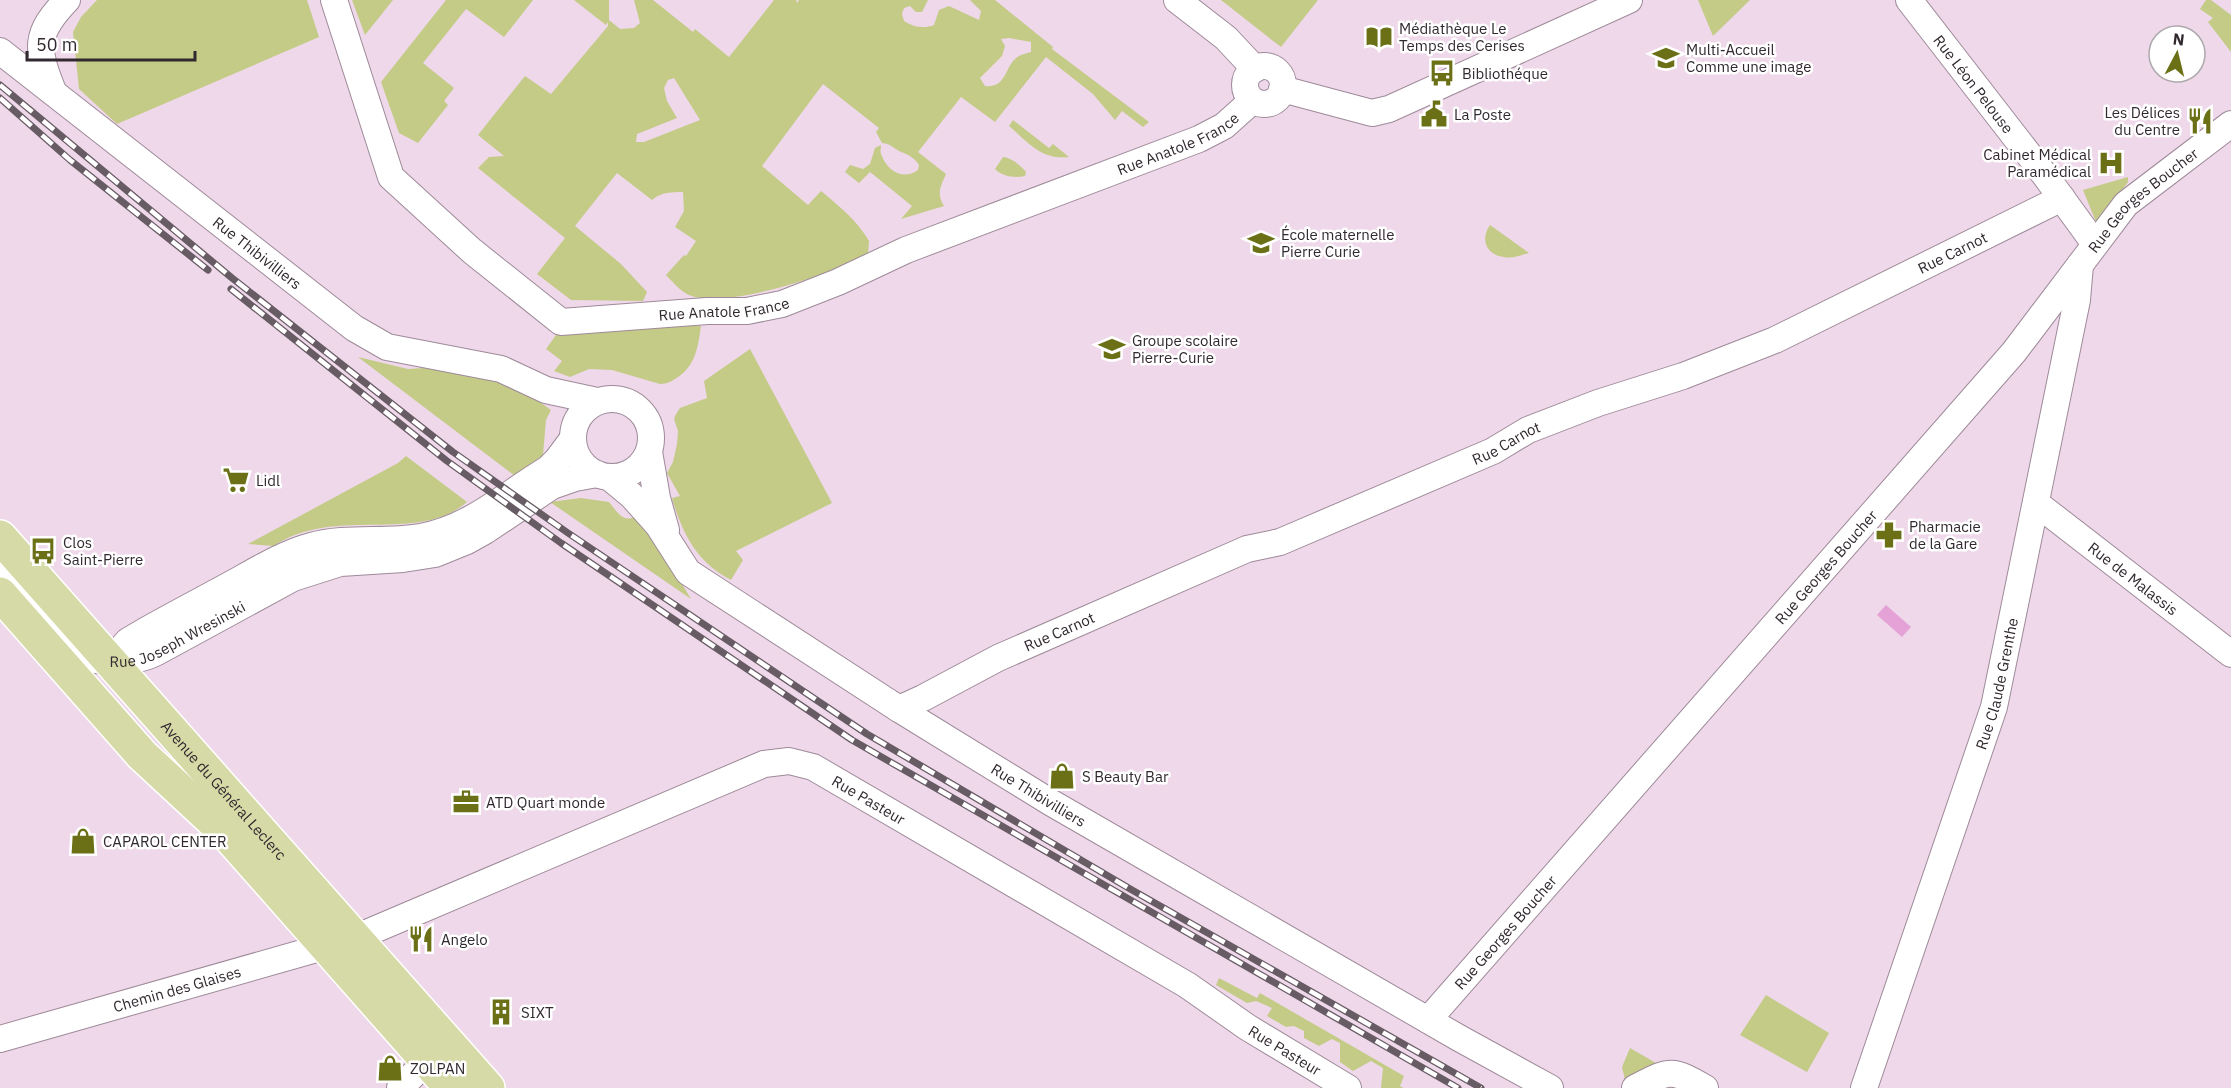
<svg xmlns="http://www.w3.org/2000/svg" width="2231" height="1088" viewBox="0 0 2231 1088" font-family="'IBM Plex Sans',sans-serif">
<style>
.green{fill:#c4cb87;fill-rule:evenodd}
.water{fill:#e5a2d6}
.lines{fill:none;stroke-linecap:round;stroke-linejoin:round}
.minor-casing{stroke:#9e8a99;stroke-width:28}
.major-casing{stroke:#fff;stroke-width:36}
.minor{stroke:#fff;stroke-width:26}
.major{stroke:#d6daa7;stroke-width:33}
.rail-casing{stroke:#675b64;stroke-width:7}
.rail{stroke:#fff;stroke-width:4.5;stroke-dasharray:14;stroke-linecap:butt}
.labels{text-anchor:middle;dominant-baseline:central;stroke-width:5;stroke-linejoin:round;paint-order:stroke}
.poi-label{font-size:15px;fill:#31292f;stroke:#fff;text-anchor:start}
.street-label{font-size:15px;fill:#31292f;stroke:#fff}
</style>
<rect width="100%" height="100%" fill="#eed8e9"/>
<!-- green -->
<g class="green">
<path d="M97 0H307L319 37 117 124 79 89 73 32 81 17Z"/>
<path d="M352 0H393L365 35Z"/>
<path d="M446 0H533L504 37 466 9 423 63 454 88 444 101 448 105 418 143 399 133 381 82Z"/>
<path d="M574 0H609V20L620 29 634 28 640 23 634 0H653L693 32 695 29 729 57 774 0H796L797 3 799 0H928L922 12H916L910 6 904 8 902 14 904 21C913 27 923 29 934 25L939 10 949 6 979 20 981 11 970 0H995L1053 47 1052 49 1149 122 1143 127 1122 111 1115 120 1093 94 1046 57 995 122 961 97 918 152 946 174C941 186 936 193 944 206L901 219 912 206 870 172 859 183 845 172 850 165 863 169 870 164 875 148 881 145C881 148 880 151 881 154 887 171 903 181 918 170L919 165C913 156 908 155 899 151 892 147 891 144 882 143L876 132 879 128 823 84 762 166 808 205 821 191C839 206 857 220 869 241L868 254C837 273 720 312 687 294 679 290 672 281 666 275L684 255 686 256 696 241 675 227 684 211 683 192C671 192 661 192 652 200L617 173 575 226 621 264 647 292 643 301 571 300 537 274 565 238 478 168 489 157 504 156 478 135 525 76 551 94 608 26V22L606 25ZM1009 38 1031 42V52C1024 54 1018 55 1013 61 1004 73 1004 88 985 86L980 78 1002 56 1005 46 1001 39ZM674 78 700 120 644 142H636L637 134 677 118 667 101 664 88 668 80Z"/>
<path d="M1221 0H1318L1281 47Z"/>
<path d="M1698 0H1750L1713 36Z"/>
<path d="M2206 0H2211L2231 15V52L2208 22 2213 18 2200 9Z"/>
<path d="M1013 120 1049 148 1053 144 1069 157C1041 160 1029 143 1009 126Z"/>
<path d="M1003 157C1012 158 1020 165 1026 172L1025 176C1015 178 1003 177 995 169Z"/>
<path d="M2128 177V182L2099 223 2096 222 2083 190Z"/>
<path d="M1490 225 1529 253C1521 255 1513 259 1504 257 1486 255 1480 239 1490 225Z"/>
<path d="M566 321 701 326C698 346 696 365 678 377 672 381 668 384 660 384L612 370 589 369 570 377 554 371 562 361 546 349Z"/>
<path d="M750 349 832 503 736 551 743 560 731 580C697 562 684 536 673 502L672 498 680 496 667 473 673 462 677 444 678 431 674 419 676 414 680 408 707 398 704 381Z"/>
<path d="M358 357 408 369 424 368 488 378 523 390 551 410 546 420 543 455 515 476Z"/>
<path d="M406 456 467 502C417 545 334 505 274 546L248 544 398 463Z"/>
<path d="M581 498 609 502C619 514 624 525 640 514L691 599 550 502Z"/>
<path d="M1219 978 1257 998 1260 993 1404 1076 1400 1086 1403 1088H1381L1383 1068 1371 1061 1353 1071 1340 1062V1043L1332 1039 1319 1046 1304 1038V1031L1294 1026 1286 1027 1267 1016 1272 1008 1256 1001 1247 1003 1216 985Z"/>
<path d="M1766 995 1829 1033 1807 1072 1740 1035Z"/>
<path d="M1630 1048 1656 1063 1625 1080 1622 1067Z"/>
</g>
<!-- water -->
<path class="water" d="M1886 605 1911 627 1902 637 1877 615Z"/>
<g class="lines">
<!-- minor casing -->
<g class="minor-casing">
<g id="minor">
<path id="s1" d="M334 0 391 177 472 251 561 322 707 311H747L782 304 838 282 906 250 1199 139 1224 126 1252 101"/>
<path d="M1177 0 1226 38 1255 69"/>
<path id="s2" d="M1909 0 2047 178 2095 244"/>
<path id="s3" d="M0 51 354 328 387 347 501 369 546 390 597 401"/>
<circle cx="1264" cy="85" r="19"/>
<path d="M1282 89 1372 113 1389 109 1629 0"/>
<path d="M53 91C36 49 34 34 67 0"/>
<circle cx="612" cy="438" r="39"/>
<path d="M649 452 657 498 666 530"/>
<path id="s4" d="M609 477 632 496 658 525 688 572 899 709 1050 802 1459 1038 1550 1088"/>
<path id="s5" d="M2036 503 2231 654"/>
<path id="s6" d="M0 574C36 589 54 647 89 659 97 661 105 661 112 661 129 661 141 660 157 652L293 578 340 563 403 559 435 554 467 541 485 531 552 486 575 478 597 474"/>
<path d="M110 661 128 641 145 631C175 614 206 598 237 581 260 568 285 553 311 546 346 536 384 543 420 537 469 529 506 494 548 469L557 460 572 440"/>
<path id="s7" d="M899 709 923 698 998 658 1247 549 1280 542 1493 451 1528 430 1598 403 1683 376 1775 340 2062 198"/>
<path id="s8" d="M1428 1020 2014 352 2126 204 2231 124"/>
<path id="s9" d="M0 1039 355 938 764 764 789 761 813 767 1187 985 1247 1027 1348 1088"/>
<path d="M400 1088 440 1048"/>
<path d="M1635 1088C1670 1070 1671 1068 1705 1088"/>
<path id="s10" d="M1864 1088 1994 707 2077 300 2080 265"/>
</g>
</g>
<!-- major casing -->
<g class="major-casing">
<g id="major">
<path id="s11" d="M0 537 488 1088"/>
<path d="M0 594 142 755 225 832 451 1088"/>
</g>
</g>
<!-- minor -->
<use href="#minor" class="minor"/>
<!-- major -->
<use href="#major" class="major"/>
<!-- rail casing -->
<g class="rail-casing">
<g id="rail">
<path d="M0 85 232 278 453 452 568 533 867 734 1132 890 1481 1088"/>
<path d="M0 98 70 160 208 270"/>
<path d="M231 289 447 461 561 543 852 740 1458 1088"/>
</g>
</g>
<!-- rail -->
<use href="#rail" class="rail"/>
</g>
<!-- icons -->
<defs>
<g id="library-bare" transform="scale(2.07)"><path d="M-6-4Q-3-5.5-.7-3.5V5Q-3 3-6 4ZM6-4Q3-5.5 .7-3.5V5Q3 3 6 4Z" fill="#6b7016" stroke="#fff" stroke-width="2.5" paint-order="stroke"/></g>
<g id="school-bare" transform="scale(2.07)"><path d="M0-5L7-2L0 1L-7-2ZM-4 1L0 2.5L4 1V4Q0 6-4 4Z" fill="#6b7016" stroke="#fff" stroke-width="2.5" paint-order="stroke"/></g>
<g id="bus-bare" transform="scale(2.07)"><path d="M-5-6H5V4H4V6H2V4H-2V6H-4V4H-5ZM-3.5-4V0h7V-4ZM-3.5 1.2v1.5H-2V1.2ZM2 1.2v1.5H3.5V1.2Z" fill="#6b7016" stroke="#fff" stroke-width="2.5" paint-order="stroke"/></g>
<g id="civic-bare" transform="scale(2.07)"><path d="M-.6-6.5H3V-4.5H.6V-3L4-1V1h2V6H-6V1h2V-1L-.6-3ZM-1.2 2.5V6h2.4V2.5Z" fill="#6b7016" stroke="#fff" stroke-width="2.5" paint-order="stroke"/></g>
<g id="restaurant-bare" transform="scale(2.07)"><path d="M-5-6h1v4h1v-4h1v4h1v-4h1v5L-1.5 .5V6h-2V.5L-5-1ZM5-6V6H3V1.5H1.5Q1.5-4 5-6Z" fill="#6b7016" stroke="#fff" stroke-width="2.5" paint-order="stroke"/></g>
<g id="hospital-bare" transform="scale(2.07)"><path d="M-5-5h3v3.5h4V-5h3V5h-3V1.5h-4V5h-3Z" fill="#6b7016" stroke="#fff" stroke-width="2.5" paint-order="stroke"/></g>
<g id="supermarket-bare" transform="scale(2.07)"><path d="M-6-5.5h2.5l.6 2H6L4.5 2H-2.5L-4.4-4H-6ZM-1.5 3.2a1.3 1.3 0 1 0 .1 0ZM3 3.2a1.3 1.3 0 1 0 .1 0Z" fill="#6b7016" stroke="#fff" stroke-width="2.5" paint-order="stroke"/></g>
<g id="pharmacy-bare" transform="scale(2.07)"><path d="M-2-6h4v4h4v4h-4v4h-4v-4h-4v-4h4Z" fill="#6b7016" stroke="#fff" stroke-width="2.5" paint-order="stroke"/></g>
<g id="shop-bare" transform="scale(2.07)"><path d="M-5-2.5h2.3a2.7 3.5 0 0 1 5.4 0H5L5.5 6h-11ZM-1.5-2.5h3a1.5 2.3 0 0 0-3 0Z" fill="#6b7016" stroke="#fff" stroke-width="2.5" paint-order="stroke"/></g>
<g id="office-bare" transform="scale(2.07)"><path d="M-6-3h4V-5.5h4V-3h4V5H-6ZM-1-4.5V-3h2v-1.5ZM-6 0V1H6V0Z" fill="#6b7016" stroke="#fff" stroke-width="2.5" paint-order="stroke"/></g>
<g id="building-bare" transform="scale(2.07)"><path d="M-4-6H4V6H1V3H-1V6H-4ZM-2.5-4.3h1.7v1.8h-1.7ZM.8-4.3h1.7v1.8H.8ZM-2.5-1h1.7V.8h-1.7ZM.8-1h1.7V.8H.8Z" fill="#6b7016" stroke="#fff" stroke-width="2.5" paint-order="stroke"/></g>
</defs>
<g fill-rule="evenodd">
<use href="#library-bare" x="1379" y="37"/>
<use href="#school-bare" x="1666" y="58"/>
<use href="#bus-bare" x="1442" y="73"/>
<use href="#civic-bare" x="1434" y="114"/>
<use href="#restaurant-bare" x="2200" y="121"/>
<use href="#hospital-bare" x="2111" y="163"/>
<use href="#school-bare" x="1261" y="243"/>
<use href="#school-bare" x="1112" y="349"/>
<use href="#supermarket-bare" x="236" y="480"/>
<use href="#pharmacy-bare" x="1889" y="535"/>
<use href="#bus-bare" x="43" y="551"/>
<use href="#shop-bare" x="1062" y="776"/>
<use href="#office-bare" x="466" y="802"/>
<use href="#shop-bare" x="83" y="841"/>
<use href="#restaurant-bare" x="421" y="939"/>
<use href="#building-bare" x="501" y="1012"/>
<use href="#shop-bare" x="390" y="1068"/>
</g>
<g class="labels">
<!-- poi labels -->
<g class="poi-label">
<text x="1399" y="28">Médiathèque Le<tspan x="1399" dy="17">Temps des Cerises</tspan></text>
<text x="1686" y="49">Multi-Accueil<tspan x="1686" dy="17">Comme une image</tspan></text>
<text x="1462" y="73">Bibliothéque</text>
<text x="2180" y="112" text-anchor="end">Les Délices<tspan x="2180" dy="17">du Centre</tspan></text>
<text x="1454" y="114">La Poste</text>
<text x="2091" y="154" text-anchor="end">Cabinet Médical<tspan x="2091" dy="17">Paramédical</tspan></text>
<text x="1281" y="234">École maternelle<tspan x="1281" dy="17">Pierre Curie</tspan></text>
<text x="1132" y="340">Groupe scolaire<tspan x="1132" dy="17">Pierre-Curie</tspan></text>
<text x="256" y="480">Lidl</text>
<text x="1909" y="526">Pharmacie<tspan x="1909" dy="17">de la Gare</tspan></text>
<text x="63" y="542">Clos<tspan x="63" dy="17">Saint-Pierre</tspan></text>
<text x="1082" y="776">S Beauty Bar</text>
<text x="486" y="802">ATD Quart monde</text>
<text x="103" y="841">CAPAROL CENTER</text>
<text x="441" y="939">Angelo</text>
<text x="521" y="1012">SIXT</text>
<text x="410" y="1068">ZOLPAN</text>
</g>
<!-- street labels -->
<g class="street-label">
<text stroke="none"><textPath href="#s2" startOffset="106">Rue Léon Pelouse</textPath></text>
<text stroke="none"><textPath href="#s1" startOffset="1059">Rue Anatole France</textPath></text>
<text stroke="none"><textPath href="#s8" startOffset="1089">Rue Georges Boucher</textPath></text>
<text stroke="none"><textPath href="#s7" startOffset="1150">Rue Carnot</textPath></text>
<text stroke="none"><textPath href="#s3" startOffset="327">Rue Thibivilliers</textPath></text>
<text stroke="none"><textPath href="#s1" startOffset="573">Rue Anatole France</textPath></text>
<text stroke="none"><textPath href="#s7" startOffset="664">Rue Carnot</textPath></text>
<text stroke="none"><textPath href="#s8" startOffset="603">Rue Georges Boucher</textPath></text>
<text stroke="none"><textPath href="#s5" startOffset="123">Rue de Malassis</textPath></text>
<text stroke="none"><textPath href="#s6" startOffset="219">Rue Joseph Wresinski</textPath></text>
<text stroke="none"><textPath href="#s7" startOffset="178">Rue Carnot</textPath></text>
<text stroke="none"><textPath href="#s10" startOffset="426">Rue Claude Grenthe</textPath></text>
<text stroke="none"><textPath href="#s11" startOffset="338">Avenue du Général Leclerc</textPath></text>
<text stroke="none"><textPath href="#s4" startOffset="540">Rue Thibivilliers</textPath></text>
<text stroke="none"><textPath href="#s9" startOffset="928">Rue Pasteur</textPath></text>
<text stroke="none"><textPath href="#s8" startOffset="117">Rue Georges Boucher</textPath></text>
<text stroke="none"><textPath href="#s9" startOffset="184">Chemin des Glaises</textPath></text>
<text stroke="none"><textPath href="#s9" startOffset="1414">Rue Pasteur</textPath></text>
</g>
</g>
<!-- north arrow -->
<g transform="translate(2177 54) rotate(7)"><circle r="28" fill="#ffffff" stroke="#ada9ac" stroke-width="1.5"/>
<path d="M0-4.5L10 22L0 15L-10 22Z" fill="#6b7016"/>
<text y="-9" font-size="16" font-weight="bold" text-anchor="middle" fill="#31292f">N</text>
</g>
<!-- scale -->
<path d="M27 51v9h168v-9" fill="none" stroke="#31292f" stroke-width="3"/>
<text x="36" y="51" font-size="18" fill="#31292f" stroke="#ffffff" stroke-width="4.5" paint-order="stroke">50 m</text>
</svg>
